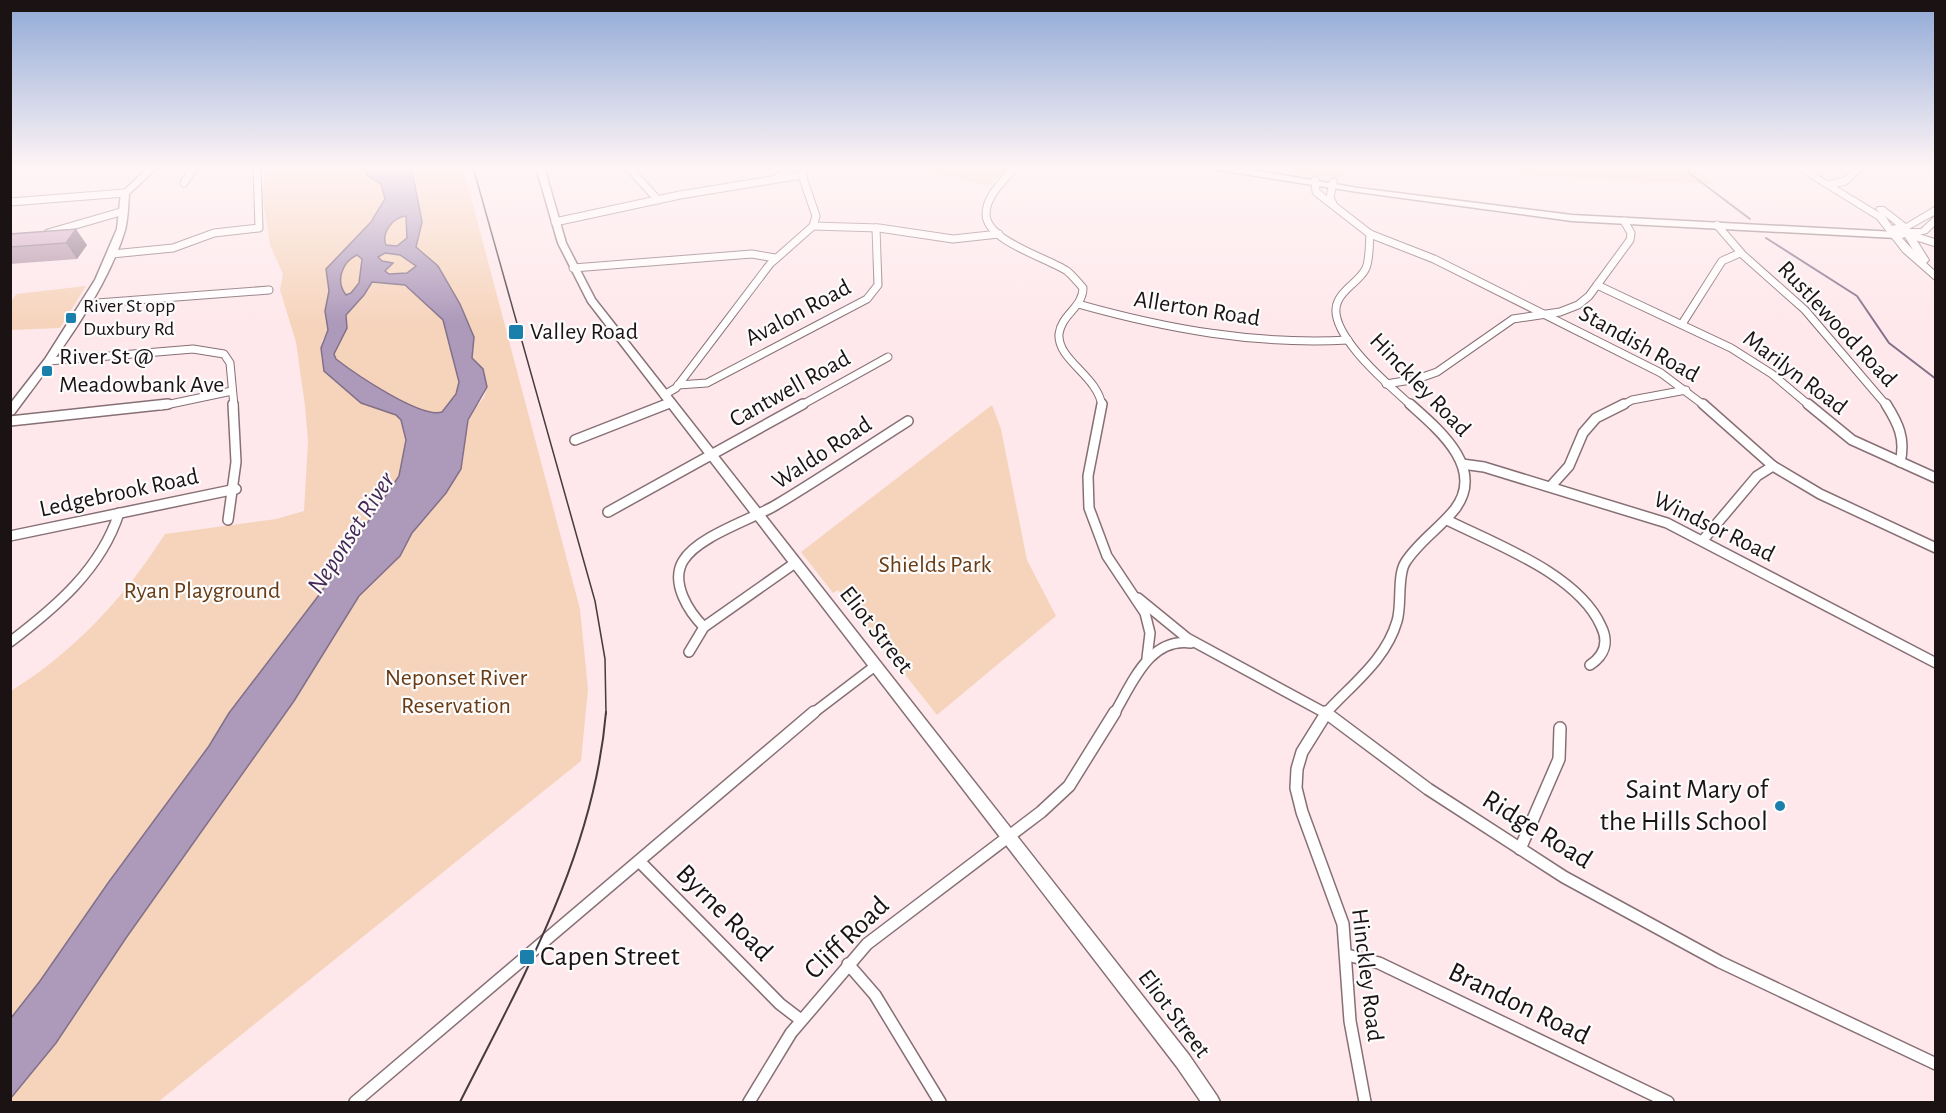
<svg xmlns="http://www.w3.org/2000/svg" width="1946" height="1113" viewBox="0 0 1946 1113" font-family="'Alegreya Sans',sans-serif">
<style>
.green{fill:#f6d4bc}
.water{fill:#ad99ba;stroke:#817088;stroke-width:1.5;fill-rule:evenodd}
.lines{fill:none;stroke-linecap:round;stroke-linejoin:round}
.stream{stroke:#817088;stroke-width:2}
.street-far2-casing{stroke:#877075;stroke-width:9}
.street-far1-casing{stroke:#877075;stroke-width:12}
.street-casing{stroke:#877075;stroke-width:14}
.secondary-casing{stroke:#877075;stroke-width:3}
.primary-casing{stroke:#877075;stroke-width:2}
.street-far2{stroke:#fff;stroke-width:7}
.street-far1{stroke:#fff;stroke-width:9}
.street{stroke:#fff;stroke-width:11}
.secondary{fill:#fff;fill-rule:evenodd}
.primary{fill:#fff;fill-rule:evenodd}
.tram-far1{stroke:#463b3d;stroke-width:1.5}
.tram{stroke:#463b3d;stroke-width:2}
.wall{fill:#b596aa}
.shaded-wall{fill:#937a8b}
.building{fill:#d2aec6;stroke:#937a8b;stroke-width:1.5}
.poi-dot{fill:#1a7faa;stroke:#fcfcfc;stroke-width:2}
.labels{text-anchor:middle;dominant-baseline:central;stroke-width:4.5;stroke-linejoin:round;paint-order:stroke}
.far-poi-label{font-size:20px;fill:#1b1214;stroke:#fcfcfc;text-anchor:start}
.street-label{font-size:24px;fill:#1b1214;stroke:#fcfcfc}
.poi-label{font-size:24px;fill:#1b1214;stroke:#fcfcfc;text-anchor:start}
.park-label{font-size:24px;fill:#693b14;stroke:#fcfcfc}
.water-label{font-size:26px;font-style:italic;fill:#452855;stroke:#fcfcfc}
.near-poi-label{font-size:28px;fill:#1b1214;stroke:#fcfcfc;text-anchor:end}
.near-street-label{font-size:28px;fill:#1b1214;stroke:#fcfcfc}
</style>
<rect width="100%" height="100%" fill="#fee8ec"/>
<!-- green -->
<g class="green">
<path d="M268 167H364L365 172 381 184 385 199 382 207 351 245 330 263 329 297 325 311 328 330 322 341 321 354 324 371 361 403 396 415 401 420 406 440 399 476 319 595 229 713 209 746 107 883 40 981 11 1018V691C75 651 124 598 165 534L276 519 304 511 308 441 305 406 296 342 280 290 283 274 270 245 262 193Z"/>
<path d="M395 167H463L580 609 588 689 581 761 158 1102H11V1098L56 1043 126 938 294 701 359 596 400 556 412 533 446 493 463 462 466 428 471 414 484 397 487 387 480 365 472 359 474 337 460 304 438 266 416 247 422 222 414 173 409 169Z"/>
<path d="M929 167H1008L989 186 925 171Z"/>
<path d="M1257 167H1344L1342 179Z"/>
<path d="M1473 167H1690L1714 184 1557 178Z"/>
<path d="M402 216 408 218 407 238 397 246H388L384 237 388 227Z"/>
<path d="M385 253 400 255 417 266 407 273 389 274 385 272 393 263 382 261 378 257Z"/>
<path d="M355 255H359L362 259 359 283 351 293 346 295 339 280 343 267Z"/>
<path d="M373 281 405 285 443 320 459 381 456 394 442 412C418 419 355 374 336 359L334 354 343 337 346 315 364 295Z"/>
<path d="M86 286 60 328 11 330V302L16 294Z"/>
<path d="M992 405 1001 429 1027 560 1056 616 937 715 838 590 833 593 801 552Z"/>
</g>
<!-- water -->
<path class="water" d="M364 167 412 170 422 222 416 247 438 266 460 304 474 337 472 358 483 369 487 387 468 420 461 469 446 493 412 533 400 556 359 596 294 701 126 938 56 1043 11 1098V1018L40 981 108 883 209 746 229 713 319 595 399 476 406 440 401 420 396 415 361 403 324 371 321 348 328 330 325 311 329 291 326 269 371 222 385 199 381 184 367 175ZM406 216 407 238 397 246 386 245C381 233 393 217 406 216ZM385 253 400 255 416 266 407 273 389 274 385 271 393 263 382 261 378 257ZM357 255 362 259 359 283 351 293 346 295C335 281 342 262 357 255ZM372 282 405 285 443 320 459 382 456 394 442 412C421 419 354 373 336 359L334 354 347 328 346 315 364 295Z"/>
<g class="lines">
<!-- stream -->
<g class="stream">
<path d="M1681 167 1750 219"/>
<path d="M1766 238 1857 296 1889 343 1936 379"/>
</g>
<!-- street-far2 casing -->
<g class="street-far2-casing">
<g id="street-far2">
<path d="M628 167 658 200"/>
<path d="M1015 167C1004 180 986 196 986 214 986 241 1048 258 1067 271 1073 276 1078 282 1083 288 1083 307 1061 315 1059 334 1057 360 1098 376 1102 406"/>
<path d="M778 177 797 167"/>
<path d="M1315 180 1316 192 1370 234 1434 259 1661 373 1705 406"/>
<path d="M1333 182 1330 198 1333 204"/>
<path d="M184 183 194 167"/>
<path d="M1829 185 1845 181 1860 167"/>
<path d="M10 202 125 193"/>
<path d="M555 222 680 195 802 175"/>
<path d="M1717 225 1743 255 1805 310 1887 406"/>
<path d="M813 226 879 228 953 239 999 234"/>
<path d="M48 233 124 211"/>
<path d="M1904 233 1936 243"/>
<path d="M1370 234C1369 244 1370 262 1365 270 1358 282 1343 289 1338 301 1323 331 1392 388 1412 406"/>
<path d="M112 254 173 248 214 233 259 228 257 169"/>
<path d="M573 268 752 254 775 258"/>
<path d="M1597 285 1731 348 1772 374 1810 406"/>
<path d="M84 304 269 290"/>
<path d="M1078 304C1167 329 1255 345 1348 340"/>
<path d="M1682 324 1722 261 1740 253"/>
<path d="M49 361 193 349 224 354 230 363 234 406"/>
<path d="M1386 384 1417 379 1437 372 1513 319 1560 312 1578 305 1589 296 1630 240 1631 233 1624 221"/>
<path d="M678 385 707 383 867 299 878 285 876 228"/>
<path d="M664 395 676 388 770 264 813 226 816 216 803 178V167"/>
<path d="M161 406 232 391"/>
<path d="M663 406 670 403"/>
<path d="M800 406 888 357"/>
<path d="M1621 406 1632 400 1686 390"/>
</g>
</g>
<!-- street-far1 casing -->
<g class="street-far1-casing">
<g id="street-far1">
<path d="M1102 404 1088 476 1089 508 1107 556 1145 613 1150 633 1147 658"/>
<path d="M1703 404 1773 466 1820 494 1936 548"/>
<path d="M1808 404 1852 440 1936 478"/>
<path d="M1886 404C1898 423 1906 439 1900 462"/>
<path d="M10 421 168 404"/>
<path d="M575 440 667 404"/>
<path d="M1462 464 1484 467 1667 523 1936 663"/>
<path d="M1551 486 1569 466 1583 433 1596 418 1624 404"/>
<path d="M608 512 803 404"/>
<path d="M228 520 236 462 233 404"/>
<path d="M1447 520C1495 544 1578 574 1601 626 1609 642 1605 655 1590 665"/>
<path d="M10 536 236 489"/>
<path d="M1703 540 1757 476 1773 466"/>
<path d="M1138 598 1187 638 1327 714"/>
<path d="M704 627C689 612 670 583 683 561 698 536 751 520 776 505 821 478 864 449 908 421"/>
<path d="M10 642C56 607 101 569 119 513"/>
<path d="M689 652 704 627 795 563"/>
<path d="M812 714 875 666"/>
<path d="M1114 714C1132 684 1149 637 1191 643"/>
<path d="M1325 714C1351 685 1386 660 1397 621 1402 606 1397 576 1405 563 1417 543 1440 528 1455 509 1486 468 1438 429 1410 404"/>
</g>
</g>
<!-- street casing -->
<g class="street-casing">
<g id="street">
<path d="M1325 712 1428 789 1564 877 1720 962 1936 1064"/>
<path d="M1327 712 1302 752 1297 769 1296 788 1302 812 1343 924 1350 1021 1365 1102"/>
<path d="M1520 849 1559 759 1560 728"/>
<path d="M640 862 780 1004 801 1020"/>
<path d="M1347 955 1379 963 1668 1102"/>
<path d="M848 964 875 995 940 1102"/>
<path d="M355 1102 814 712"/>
<path d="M749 1102 791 1033 867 944 1041 812 1069 786 1115 712"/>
</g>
</g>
<!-- secondary casing -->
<g class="secondary-casing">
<g id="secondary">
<path d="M149 167H158L129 194C128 205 128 219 125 230 106 293 53 362 14 414L10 415V404L45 359 95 280 117 229 121 193Z"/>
<path d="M536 167H544L566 243 595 299 1189 1055 1217 1096 1220 1102H1201L1177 1067 588 302 558 243Z"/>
<path d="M1208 167H1231L1259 171 1358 188 1572 215 1896 232 1900 235 1896 238 1572 221 1358 192 1212 169Z"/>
</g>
</g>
<!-- primary casing -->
<g class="primary-casing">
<path id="primary" d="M1793 167H1804L1880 213 1876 209 1878 207H1884L1906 224 1936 206V214L1909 229H1921L1936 215V224L1927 233 1914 236 1929 260 1926 263 1936 272V281L1903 252 1877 219ZM1885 216 1896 225 1892 226ZM1905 237 1913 250 1902 238Z"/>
</g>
<!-- street-far2 -->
<use href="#street-far2" class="street-far2"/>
<!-- street-far1 -->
<use href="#street-far1" class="street-far1"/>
<!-- street -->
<use href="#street" class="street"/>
<!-- secondary -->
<use href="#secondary" class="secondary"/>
<!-- primary -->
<use href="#primary" class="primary"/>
<!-- tram-far1 -->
<path class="tram-far1" d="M473 167 595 601 605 659 606 714"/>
<!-- tram -->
<path class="tram" d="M460 1102C523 977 594 854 606 712"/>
</g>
<!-- wall -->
<path class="wall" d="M10 234 87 245 77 259 10 264Z"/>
<!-- shaded-wall -->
<path class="shaded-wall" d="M76 229 87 245 77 259 66 243Z"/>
<!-- building -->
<path class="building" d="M76 229 66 243 10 247V234Z"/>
<!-- sky -->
<linearGradient id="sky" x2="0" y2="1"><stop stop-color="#90a9d6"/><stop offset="0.52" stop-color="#fff5f6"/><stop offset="1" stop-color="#fff5f6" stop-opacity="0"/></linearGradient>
<rect width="1946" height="323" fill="url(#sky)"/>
<!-- markers -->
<g class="poi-dot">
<rect x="65" y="312" width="12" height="12" rx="3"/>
<rect x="508" y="324" width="16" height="16" rx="3"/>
<rect x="41" y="365" width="12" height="12" rx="3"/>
<circle cx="1780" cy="806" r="6"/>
<rect x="519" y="949" width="16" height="16" rx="3"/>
</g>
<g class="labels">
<!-- far-poi labels -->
<g class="far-poi-label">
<text x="83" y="306">River St opp<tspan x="83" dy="23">Duxbury Rd</tspan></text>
</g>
<!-- street labels -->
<g class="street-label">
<text transform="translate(1197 309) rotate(9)">Allerton Road</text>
<text transform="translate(798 313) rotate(-28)">Avalon Road</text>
<text transform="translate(1837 324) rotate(47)">Rustlewood Road</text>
<text transform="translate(1639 344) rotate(29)">Standish Road</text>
<text transform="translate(1795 373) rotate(37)">Marilyn Road</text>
<text transform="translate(1420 385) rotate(46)">Hinckley Road</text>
<text transform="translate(790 389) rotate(-29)">Cantwell Road</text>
<text transform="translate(822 453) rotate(-33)">Waldo Road</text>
<text transform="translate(119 493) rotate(-12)">Ledgebrook Road</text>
<text transform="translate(1714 527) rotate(26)">Windsor Road</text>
<text transform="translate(876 630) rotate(52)">Eliot Street</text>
<text transform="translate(1367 975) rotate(83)">Hinckley Road</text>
<text transform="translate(1174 1014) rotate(53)">Eliot Street</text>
</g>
<!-- poi labels -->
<g class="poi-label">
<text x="530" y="332">Valley Road</text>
<text x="59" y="357">River St @<tspan x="59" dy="28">Meadowbank Ave</tspan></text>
</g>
<!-- park labels -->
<g class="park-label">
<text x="935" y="565">Shields Park</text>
<text x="202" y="591">Ryan Playground</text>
<text x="456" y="678">Neponset River<tspan x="456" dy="28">Reservation</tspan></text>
</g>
<!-- water labels -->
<g class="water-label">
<text transform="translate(351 533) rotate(-57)">Neponset River</text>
</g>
<!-- near-poi labels -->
<g class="near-poi-label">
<text x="1768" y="790">Saint Mary of<tspan x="1768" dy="32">the Hills School</tspan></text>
<text x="540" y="957" text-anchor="start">Capen Street</text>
</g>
<!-- near-street labels -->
<g class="near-street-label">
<text transform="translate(1537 830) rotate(32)">Ridge Road</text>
<text transform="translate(724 913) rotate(45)">Byrne Road</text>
<text transform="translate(847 938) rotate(-44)">Cliff Road</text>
<text transform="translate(1519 1004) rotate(26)">Brandon Road</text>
</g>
</g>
<!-- border -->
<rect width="1946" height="1113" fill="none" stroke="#1b1214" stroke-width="24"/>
</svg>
